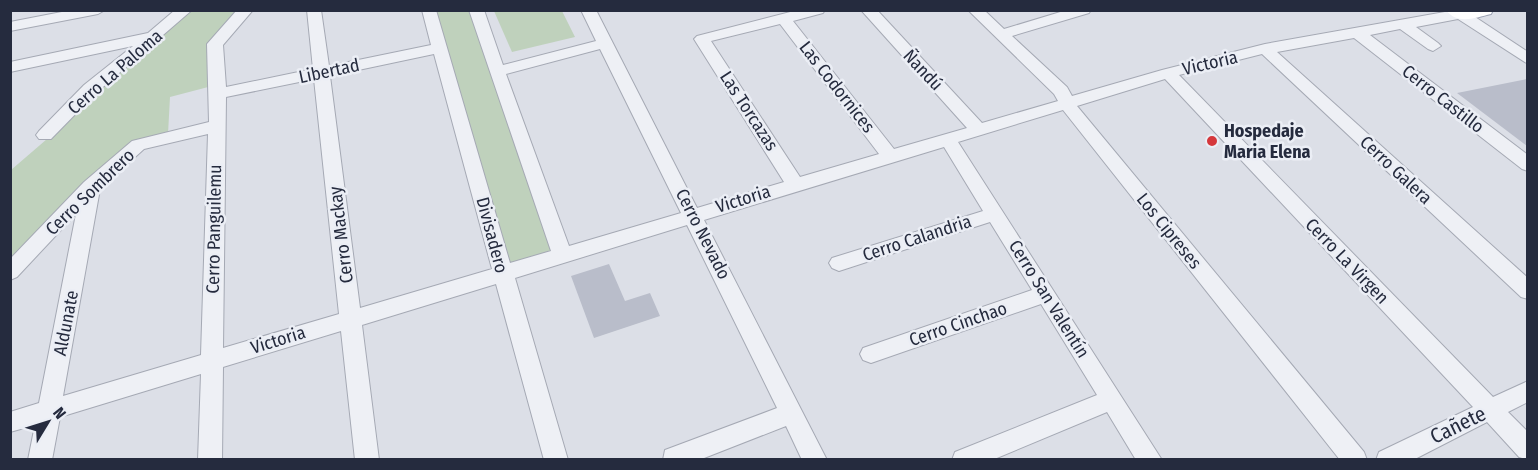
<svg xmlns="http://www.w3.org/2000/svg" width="1538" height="470" viewBox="0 0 1538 470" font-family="'Fira Sans Condensed',sans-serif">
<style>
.green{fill:#bfd1bc}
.building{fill:#b9bdca}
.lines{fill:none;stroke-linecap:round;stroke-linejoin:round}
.minor-casing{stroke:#a5a9b4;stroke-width:2}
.major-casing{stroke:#9aa1b3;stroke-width:2}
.minor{fill:#eef0f5;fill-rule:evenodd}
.major{fill:#fff;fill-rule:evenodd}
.poi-dot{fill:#d5373b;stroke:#ebeef5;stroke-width:2}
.labels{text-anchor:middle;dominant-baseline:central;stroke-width:5;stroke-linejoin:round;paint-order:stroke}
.street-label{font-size:18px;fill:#252b3e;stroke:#ebeef5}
.poi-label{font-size:18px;font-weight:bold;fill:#252b3e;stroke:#ebeef5;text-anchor:start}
.near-street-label{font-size:21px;fill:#252b3e;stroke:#ebeef5}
</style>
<rect width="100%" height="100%" fill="#dcdfe7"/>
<!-- green -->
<g class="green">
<path d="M189 11H241L213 42 212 86 170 97 168 134 136 143 11 265V170L54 133 104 80Z"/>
<path d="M434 11H471L555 250 508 264Z"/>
<path d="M494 11H562L575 37 512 52Z"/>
</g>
<!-- building -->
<g class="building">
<path d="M1527 79V146L1457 93Z"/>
<path d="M609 264 625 301 650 293 660 316 594 338 571 276Z"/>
</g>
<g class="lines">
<!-- minor casing -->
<g class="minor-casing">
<g id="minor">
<path d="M72 10H105L98 14 10 31V22Z"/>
<path d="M175 10H192L96 93 51 139H39L36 135 39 131 84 85 133 46 10 72V62L148 33Z"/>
<path d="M237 10H253L223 45 226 87 313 69 307 10H321L329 66 431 45 422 10H436L510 263 551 251 469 10H484L503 65 596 41 581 10H596L697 208 784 182 694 39 697 36 798 10H825L823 13 793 21 894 149 967 128 861 10H877L982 123 1058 101 1054 94 968 10H984L1004 29 1067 10H1091L1089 13 1012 36 1067 87 1072 96 1162 70 1265 44 1456 10 1466 11 1528 52V64L1458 19 1416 27 1438 43 1441 46 1433 51 1428 49 1400 29 1370 35 1528 155V171L1522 169 1354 38 1277 52 1528 278V299L1521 297 1262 54 1179 75 1493 397 1528 381V402L1508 412 1528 432V460L1519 457 1487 422 1413 460H1376L1379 452 1473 407 1165 79 1077 106 1364 452 1367 460H1340L1063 110 958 142 1162 460H1136L1107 412 992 460H952L955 452 1097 395 1041 304 871 363 863 360 860 354 863 348 1032 290 990 222 839 271 832 268 829 263 832 258 983 211 944 147 704 220 827 460H802L786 426 699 460H663L665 450 777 408 687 225 515 278 568 460H544L496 284 362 325 379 460H355L341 331 223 367 222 460H198L201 374 60 417 52 460H28L35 425 10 432V412L39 403 76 214 17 277 10 280V259L84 182 132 141 209 122 207 44ZM780 24 879 154 800 177 711 41ZM600 49 681 213 569 246 506 74ZM434 54 492 269 360 308 330 76ZM314 79 339 314 223 348 226 97ZM208 134 201 355 63 396 100 189 144 149Z"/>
</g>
</g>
<!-- major casing -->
<g class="major-casing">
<path id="major" d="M1446 10H1493L1491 14C1475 18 1457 25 1446 10Z"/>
</g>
<!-- minor -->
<use href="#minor" class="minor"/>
<!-- major -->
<use href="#major" class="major"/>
</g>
<!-- markers -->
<circle class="poi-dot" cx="1212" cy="141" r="6"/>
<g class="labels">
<!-- street labels -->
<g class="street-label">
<text transform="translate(1210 63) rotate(-13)">Victoria</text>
<text transform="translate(923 70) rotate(47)">Ñandú</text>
<text transform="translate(329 71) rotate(-12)">Libertad</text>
<text transform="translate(115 72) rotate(-41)">Cerro La Paloma</text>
<text transform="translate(837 87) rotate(52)">Las Codornices</text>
<text transform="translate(1443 99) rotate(38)">Cerro Castillo</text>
<text transform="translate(749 111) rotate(57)">Las Torcazas</text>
<text transform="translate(1396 170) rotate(43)">Cerro Galera</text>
<text transform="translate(90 192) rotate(-44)">Cerro Sombrero</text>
<text transform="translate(743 199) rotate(-17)">Victoria</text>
<text transform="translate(214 229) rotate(-89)">Cerro Panguilemu</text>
<text transform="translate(1169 231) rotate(51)">Los Cipreses</text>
<text transform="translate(703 234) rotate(63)">Cerro Nevado</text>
<text transform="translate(341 235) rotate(-97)">Cerro Mackay</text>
<text transform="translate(492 235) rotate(75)">Divisadero</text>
<text transform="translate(917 238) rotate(-18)">Cerro Calandria</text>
<text transform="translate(1347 261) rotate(46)">Cerro La Virgen</text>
<text transform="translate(1049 299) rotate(58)">Cerro San Valentín</text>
<text transform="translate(66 323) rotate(-79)">Aldunate</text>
<text transform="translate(958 324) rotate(-19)">Cerro Cinchao</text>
<text transform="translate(278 340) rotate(-17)">Victoria</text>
</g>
<!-- poi labels -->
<g class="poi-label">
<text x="1224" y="131">Hospedaje<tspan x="1224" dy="21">Maria Elena</tspan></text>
</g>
<!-- near-street labels -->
<g class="near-street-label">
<text transform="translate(1458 425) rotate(-26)">Cañete</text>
</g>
</g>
<!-- border -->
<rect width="1538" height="470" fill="none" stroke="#252b3e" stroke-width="24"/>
<!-- north arrow -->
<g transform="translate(48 422) rotate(52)" stroke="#ebeef5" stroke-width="4.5" paint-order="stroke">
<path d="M0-4.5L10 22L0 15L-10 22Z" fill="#252b3e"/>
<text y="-9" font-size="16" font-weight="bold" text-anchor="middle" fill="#252b3e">N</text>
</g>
</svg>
